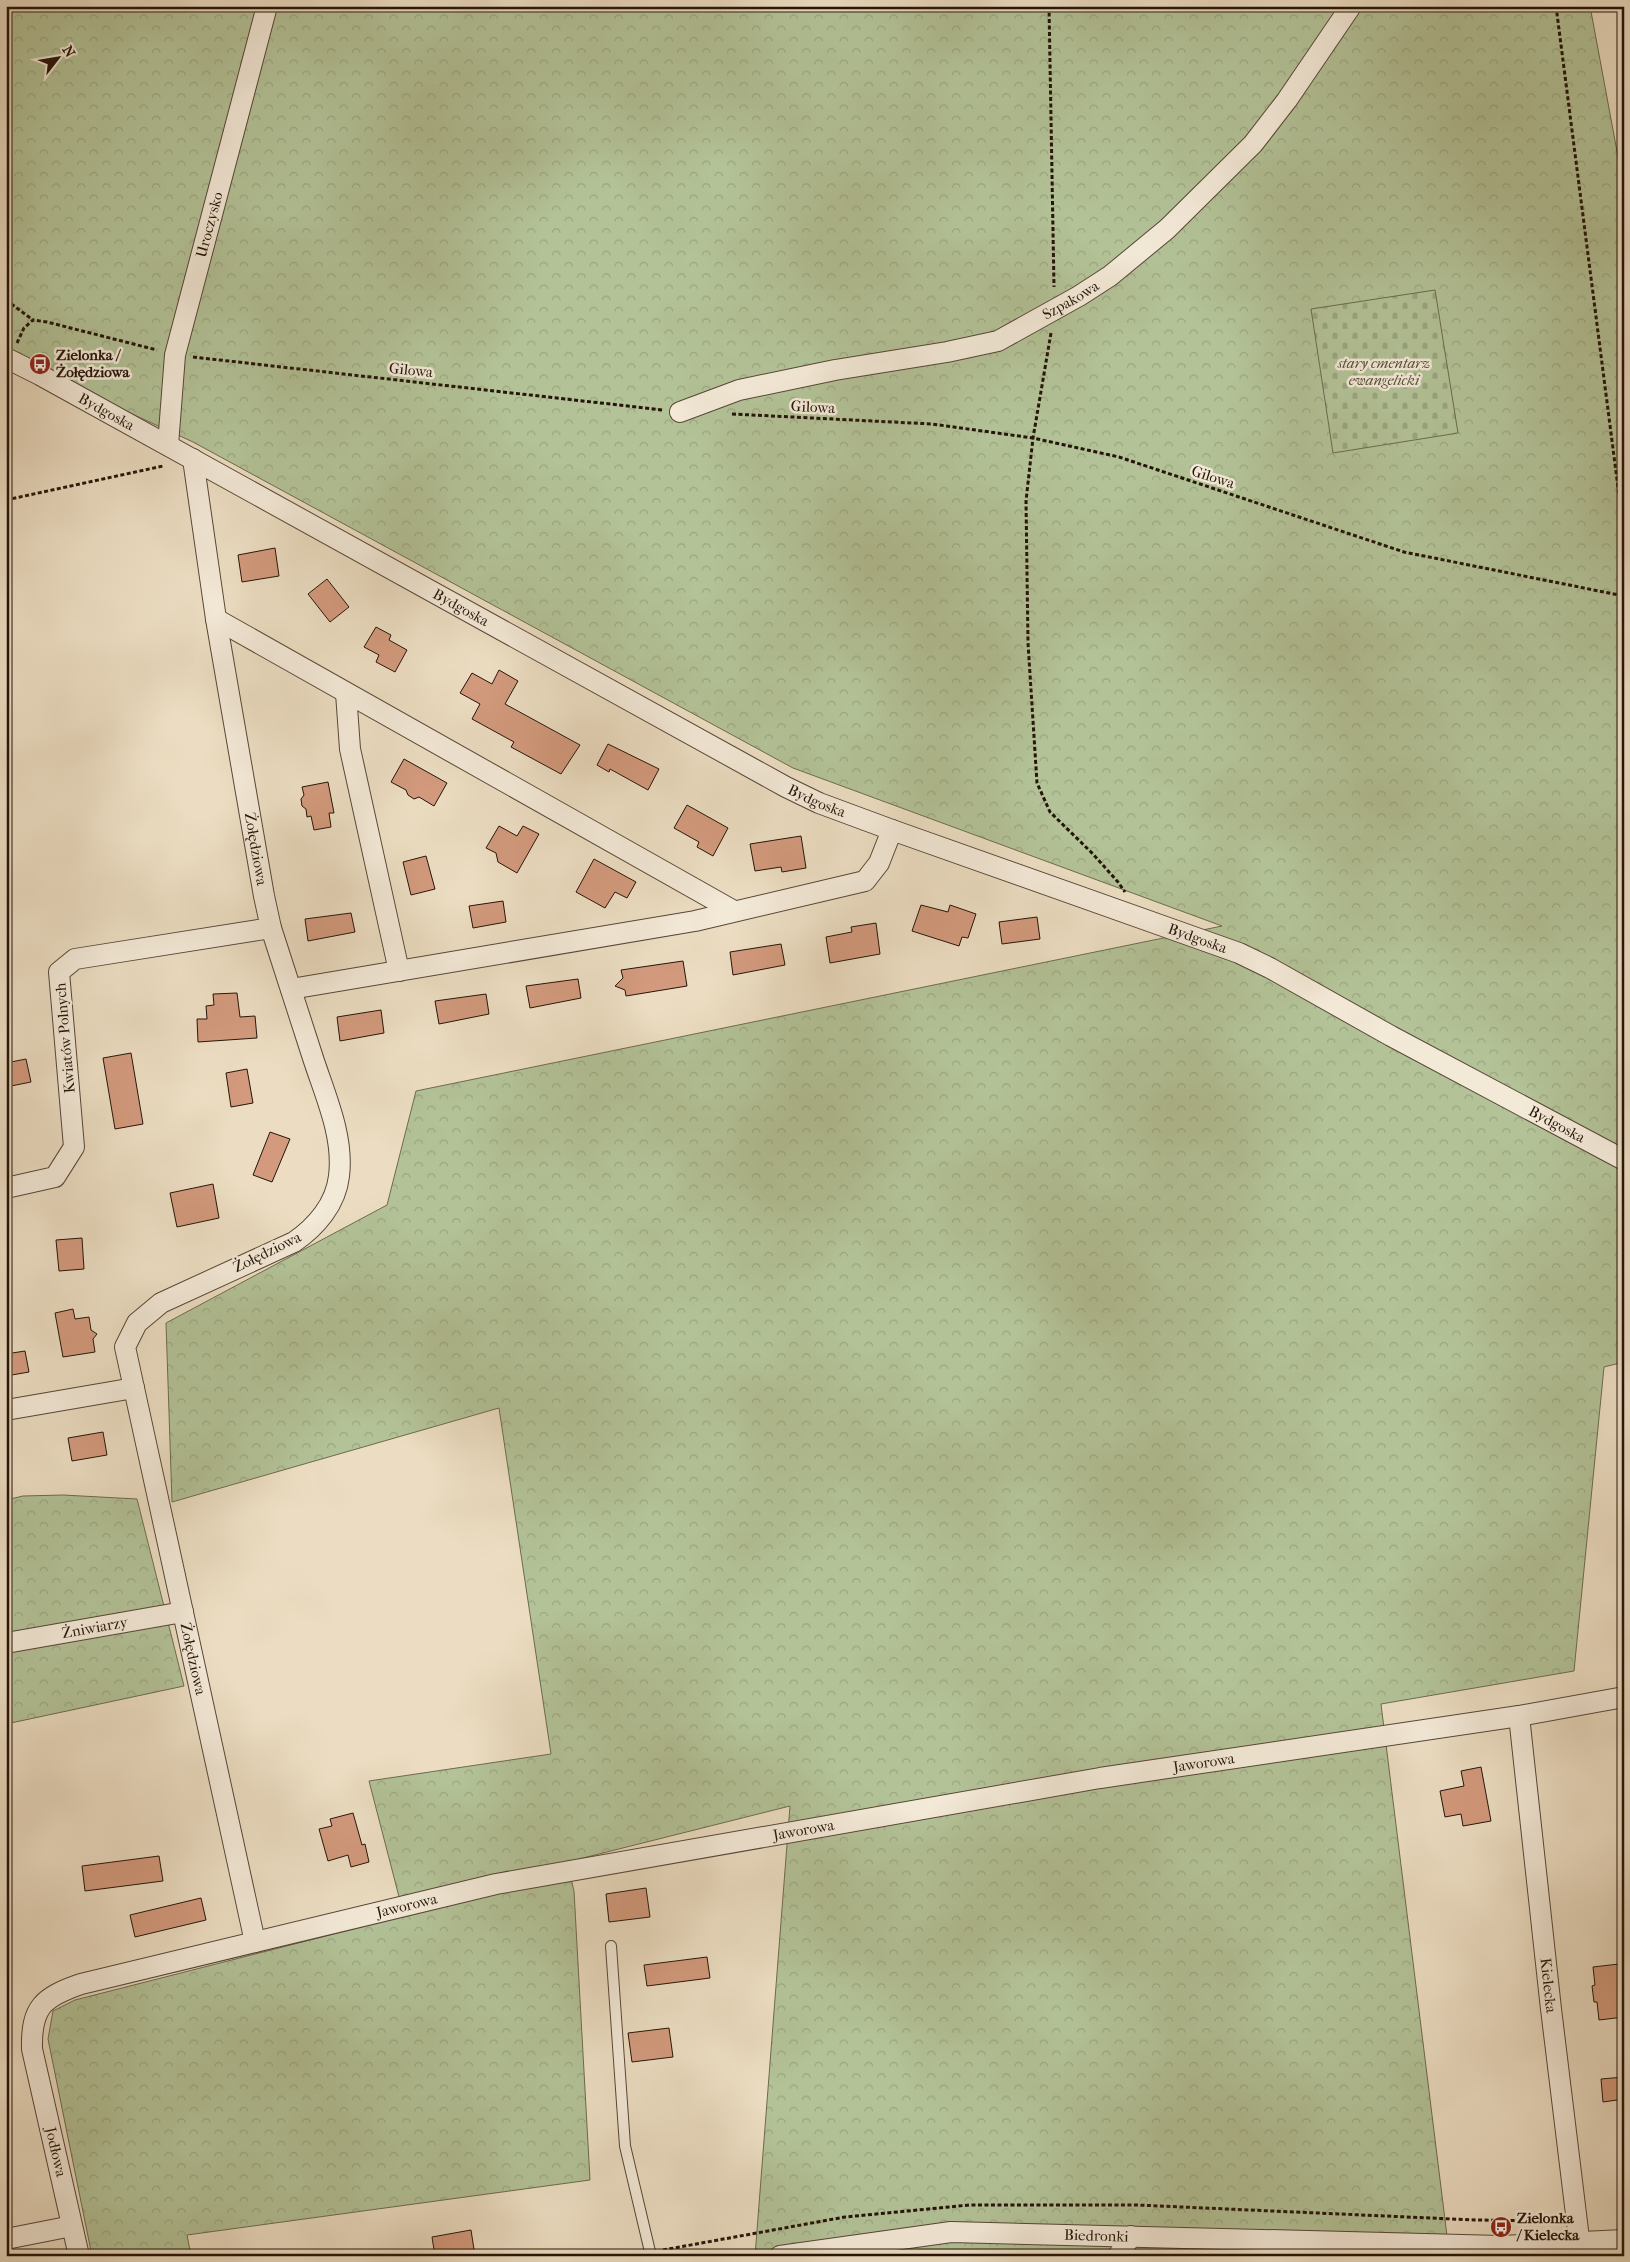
<svg xmlns="http://www.w3.org/2000/svg" width="1630" height="2262" viewBox="0 0 1630 2262" font-family="'IM FELL French Canon',serif">
<style>
.forest{fill:url(#forest-crowns);stroke:#6c6b50}
.cemetery{fill:url(#cemetery-stones);stroke:#6c6b50}
.building{fill:#d39a7d;stroke:#251409}
.lines{fill:none;stroke-linecap:round;stroke-linejoin:round}
.lane-casing{stroke:#574637;stroke-width:12}
.street-casing{stroke:#574637;stroke-width:22}
.path{stroke:#251409;stroke-width:3;stroke-dasharray:4 2.5;stroke-linecap:butt}
.lane{stroke:#f3e9d7;stroke-width:10}
.street{stroke:#f3e9d7;stroke-width:20}
.labels{text-anchor:middle;dominant-baseline:central;stroke-width:5;stroke-linejoin:round;paint-order:stroke}
.street-label{font-size:15px;fill:#251409;stroke:#f3e9d7}
.poi-label{font-size:15px;font-weight:bold;fill:#251409;stroke:#f3e9d7;text-anchor:start}
.park-label{font-size:15px;font-style:italic;fill:#57513b;stroke:#f3e9d7}
</style>
<defs>
<pattern id="forest-crowns" width="20" height="18" patternUnits="userSpaceOnUse" patternTransform="scale(1.25)"><rect width="20" height="18" fill="#b3c297"/><path d="M2 6a3 3 0 1 1 6 0M12 15a3 3 0 1 1 6 0" fill="none" stroke="#9aa681"/></pattern>
<pattern id="cemetery-stones" width="16" height="16" patternUnits="userSpaceOnUse" patternTransform="scale(1.25)"><rect width="16" height="16" fill="#b3c297"/><path d="M2 7V4a2 2 0 0 1 4 0v3zM10 15v-3a2 2 0 0 1 4 0v3z" fill="#9aa681"/></pattern>
</defs>
<rect width="100%" height="100%" fill="#ecddc2"/>
<filter id="stains"><feTurbulence type="fractalNoise" baseFrequency=".004" numOctaves="4"/><feColorMatrix values="0 0 0 0 .2 0 0 0 0 .09 0 0 0 0 .02 0 0 0 .5 -.17"/></filter>
<radialGradient id="worn" r=".72"><stop offset=".6" stop-color="#630" stop-opacity="0"/><stop offset="1" stop-color="#630" stop-opacity=".3"/></radialGradient>
<!-- forest -->
<g class="forest">
<path d="M6 6H1590L1621 173 1624 174V1362L1604 1367 1574 1671 1381 1704 1449 2252 1530 2249 1533 2256H755L790 1806 567 1862 574 1891 590 2180 187 2235 191 2256H92L48 2039 53 2011 75 2000 404 1916 369 1781 551 1754 499 1408 172 1502 166 1323 387 1205 416 1091 1222 926 793 768 193 442 6 356Z"/>
<path d="M63 1495 137 1499 184 1686 6 1724V1500L23 1496Z"/>
</g>
<!-- cemetery -->
<path class="cemetery" d="M1435 290 1458 433 1333 453 1311 309Z"/>
<!-- building -->
<g class="building">
<path d="M275 548 279 576 242 582 238 555Z"/>
<path d="M327 579 349 607 330 622 308 594Z"/>
<path d="M376 627 391 635 389 640 407 650 395 672 376 662 379 655 364 647Z"/>
<path d="M499 670 518 681 505 704 580 745 561 774 511 747 514 742 472 719 480 704 460 693 472 673 492 684Z"/>
<path d="M608 744 659 769 648 790 610 769 609 772 597 765Z"/>
<path d="M404 759 447 783 434 806 419 797 414 799 408 795 406 790 391 782Z"/>
<path d="M328 782 334 813H329L331 827 314 830 311 816 307 817 306 809 302 806 301 799 304 795 302 787Z"/>
<path d="M687 805 728 828 713 856 697 847 699 842 674 828Z"/>
<path d="M499 826 517 836 523 826 539 834 517 873 498 862 496 853 486 848Z"/>
<path d="M801 836 806 868 782 872 781 867 755 871 750 844Z"/>
<path d="M426 856 435 889 411 895 403 862Z"/>
<path d="M594 859 636 882 627 898 615 892 605 908 576 892Z"/>
<path d="M503 901 506 922 473 928 469 906Z"/>
<path d="M921 905 948 912 950 905 976 914 968 938 962 937 959 946 912 931Z"/>
<path d="M351 913 355 932 308 941 305 919Z"/>
<path d="M1037 917 1040 939 1002 944 999 922Z"/>
<path d="M876 923 880 954 830 963 826 937 852 932 851 927Z"/>
<path d="M781 944 785 965 733 975 730 952Z"/>
<path d="M683 961 687 986 626 996 625 990 615 986 623 978 621 970Z"/>
<path d="M578 979 581 998 530 1008 526 986Z"/>
<path d="M237 993 240 1017 255 1016 257 1038 198 1042 197 1019H207L206 1006 214 1005 213 994Z"/>
<path d="M486 994 489 1014 439 1024 435 1001Z"/>
<path d="M381 1010 384 1033 340 1041 337 1017Z"/>
<path d="M131 1053 143 1124 115 1129 103 1058Z"/>
<path d="M26 1059 31 1082 6 1087V1063Z"/>
<path d="M247 1069 253 1103 231 1107 226 1073Z"/>
<path d="M270 1132 290 1139 272 1182 253 1175Z"/>
<path d="M213 1184 219 1218 177 1227 170 1193Z"/>
<path d="M82 1238 84 1269 59 1271 56 1240Z"/>
<path d="M73 1309 75 1319 89 1317 91 1330 97 1334 93 1339 95 1352 63 1357 55 1313Z"/>
<path d="M25 1351 29 1372 6 1376V1354Z"/>
<path d="M103 1432 107 1455 72 1461 68 1438Z"/>
<path d="M1481 1767 1491 1821 1463 1826 1461 1814 1445 1817 1440 1791 1464 1786 1461 1771Z"/>
<path d="M353 1813 362 1845 365 1844 369 1862 351 1867 348 1855 328 1861 319 1829 332 1826 330 1819Z"/>
<path d="M159 1856 163 1881 85 1891 82 1866Z"/>
<path d="M646 1888 650 1917 609 1922 606 1894Z"/>
<path d="M201 1898 206 1920 135 1937 130 1915Z"/>
<path d="M707 1957 710 1978 647 1986 644 1965Z"/>
<path d="M1619 1964 1621 1982H1624V2017L1599 2020 1597 2002H1594L1592 1986 1595 1985 1593 1967Z"/>
<path d="M669 2028 673 2057 632 2062 628 2033Z"/>
<path d="M1624 2077V2099L1603 2102 1601 2079Z"/>
<path d="M471 2230 475 2256H435L432 2237Z"/>
</g>
<g class="lines">
<!-- lane casing -->
<g class="lane-casing">
<path id="lane" d="M611 1946 625 2146 651 2256"/>
</g>
<!-- street casing -->
<g class="street-casing">
<g id="street">
<path id="s1" d="M6 358 40 375 786 787 819 803 892 830 1239 953 1270 968 1391 1036 1624 1160"/>
<path id="s2" d="M680 412 739 390 835 370 947 352 998 341 1079 296 1110 276 1167 229 1253 144 1287 100 1351 6"/>
<path id="s3" d="M168 445 175 355 267 6"/>
<path id="s4" d="M193 459 216 619 264 896 271 928C285 972 299 1015 313 1058 325 1095 344 1136 339 1176 336 1204 316 1227 294 1242L161 1303 137 1323 125 1347 255 1942"/>
<path d="M216 619 734 911"/>
<path d="M346 693 350 749 399 971"/>
<path d="M291 989 695 921 865 881 879 863 892 830"/>
<path d="M6 1188 55 1177 74 1147 59 972 75 959 271 928"/>
<path d="M6 1410 134 1388"/>
<path id="s5" d="M6 1643 183 1612"/>
<path id="s6" d="M1519 1716 1551 2009 1581 2255"/>
<path d="M6 2239 72 2226"/>
<path id="s7" d="M79 2256 32 2049C31 2007 43 1997 81 1984L496 1884 1100 1778 1519 1716 1624 1697"/>
<path id="s8" d="M780 2256 951 2232 1501 2246 1624 2240"/>
<path d="M1118 2256 1131 2236"/>
</g>
</g>
<!-- path -->
<g class="path">
<path d="M1049 6 1054 287"/>
<path d="M1556 6 1624 534"/>
<path d="M6 300 33 320"/>
<path d="M1051 333 1033 438 1026 501 1028 643 1037 783 1050 812 1093 854 1118 882 1125 892"/>
<path d="M17 343 24 328 33 320 47 322 157 350"/>
<path d="M193 357 663 410"/>
<path d="M732 414 932 424 1033 438 1119 457 1404 552 1624 596"/>
<path d="M6 500 163 466"/>
<path d="M663 2250 845 2217 969 2205H1137L1475 2220 1558 2221"/>
<path d="M625 2256 637 2254"/>
</g>
<!-- lane -->
<use href="#lane" class="lane"/>
<!-- street -->
<use href="#street" class="street"/>
</g>
<!-- icons -->
<defs>
<g id="bus-disc" transform="scale(1.125)"><circle r="9.5" fill="#8f2418" stroke="#f3e9d7"/><path d="M-5-6H5V4H4V6H2V4H-2V6H-4V4H-5ZM-3.5-4V0h7V-4ZM-3.5 1.2v1.5H-2V1.2ZM2 1.2v1.5H3.5V1.2Z" fill="#fff"/></g>
</defs>
<g fill-rule="evenodd">
<use href="#bus-disc" x="40" y="364"/>
<use href="#bus-disc" x="1501" y="2227"/>
</g>
<g class="labels">
<!-- street labels -->
<g class="street-label">
<text stroke="none"><textPath href="#s3" startOffset="225">Uroczysko</textPath></text>
<text stroke="none"><textPath href="#s2" startOffset="410">Szpakowa</textPath></text>
<text transform="translate(411 370) rotate(6)">Gilowa</text>
<text transform="translate(813 407) rotate(3)">Gilowa</text>
<text stroke="none"><textPath href="#s1" startOffset="114">Bydgoska</textPath></text>
<text transform="translate(1213 477) rotate(18)">Gilowa</text>
<text stroke="none"><textPath href="#s1" startOffset="519">Bydgoska</textPath></text>
<text stroke="none"><textPath href="#s1" startOffset="924">Bydgoska</textPath></text>
<text stroke="none"><textPath href="#s4" startOffset="395">Żołędziowa</textPath></text>
<text stroke="none"><textPath href="#s1" startOffset="1329">Bydgoska</textPath></text>
<text transform="translate(65 1038) rotate(-95)">Kwiatów Polnych</text>
<text stroke="none"><textPath href="#s1" startOffset="1734">Bydgoska</textPath></text>
<text transform="translate(267 1252) rotate(-26)">Żołędziowa</text>
<text stroke="none"><textPath href="#s5" startOffset="90">Żniwiarzy</textPath></text>
<text stroke="none"><textPath href="#s4" startOffset="1340">Żołędziowa</textPath></text>
<text stroke="none"><textPath href="#s7" startOffset="1448">Jaworowa</textPath></text>
<text stroke="none"><textPath href="#s7" startOffset="1042">Jaworowa</textPath></text>
<text stroke="none"><textPath href="#s7" startOffset="638">Jaworowa</textPath></text>
<text stroke="none"><textPath href="#s6" startOffset="271">Kielecka</textPath></text>
<text transform="translate(56 2152) rotate(77)">Jodłowa</text>
<text stroke="none"><textPath href="#s8" startOffset="318">Biedronki</textPath></text>
</g>
<!-- poi labels -->
<g class="poi-label">
<text x="56" y="355">Zielonka /<tspan x="56" dy="17">Żołędziowa</tspan></text>
<text x="1517" y="2218">Zielonka<tspan x="1517" dy="17">/ Kielecka</tspan></text>
</g>
<!-- park labels -->
<g class="park-label">
<text x="1384" y="363">stary cmentarz<tspan x="1384" dy="17">ewangelicki</tspan></text>
</g>
</g>
<!-- margin -->
<rect width="1630" height="2262" fill="none" stroke="#ecddc2" stroke-width="25"/>
<rect x="8" y="8" width="1615" height="2247" fill="none" stroke="#251409" stroke-width="2.5"/>
<rect x="12" y="12" width="1605" height="2237" fill="none" stroke="#251409"/>
<!-- north arrow -->
<g transform="translate(58 58) rotate(59)" stroke="#f3e9d7" stroke-width="4" paint-order="stroke">
<path d="M0-4L9 19L0 12L-9 19Z" fill="#251409"/>
<text y="-8" font-size="14" font-weight="bold" text-anchor="middle" fill="#251409">N</text>
</g>
<rect width="100%" height="100%" filter="url(#stains)"/>
<rect width="100%" height="100%" fill="url(#worn)"/>
</svg>
